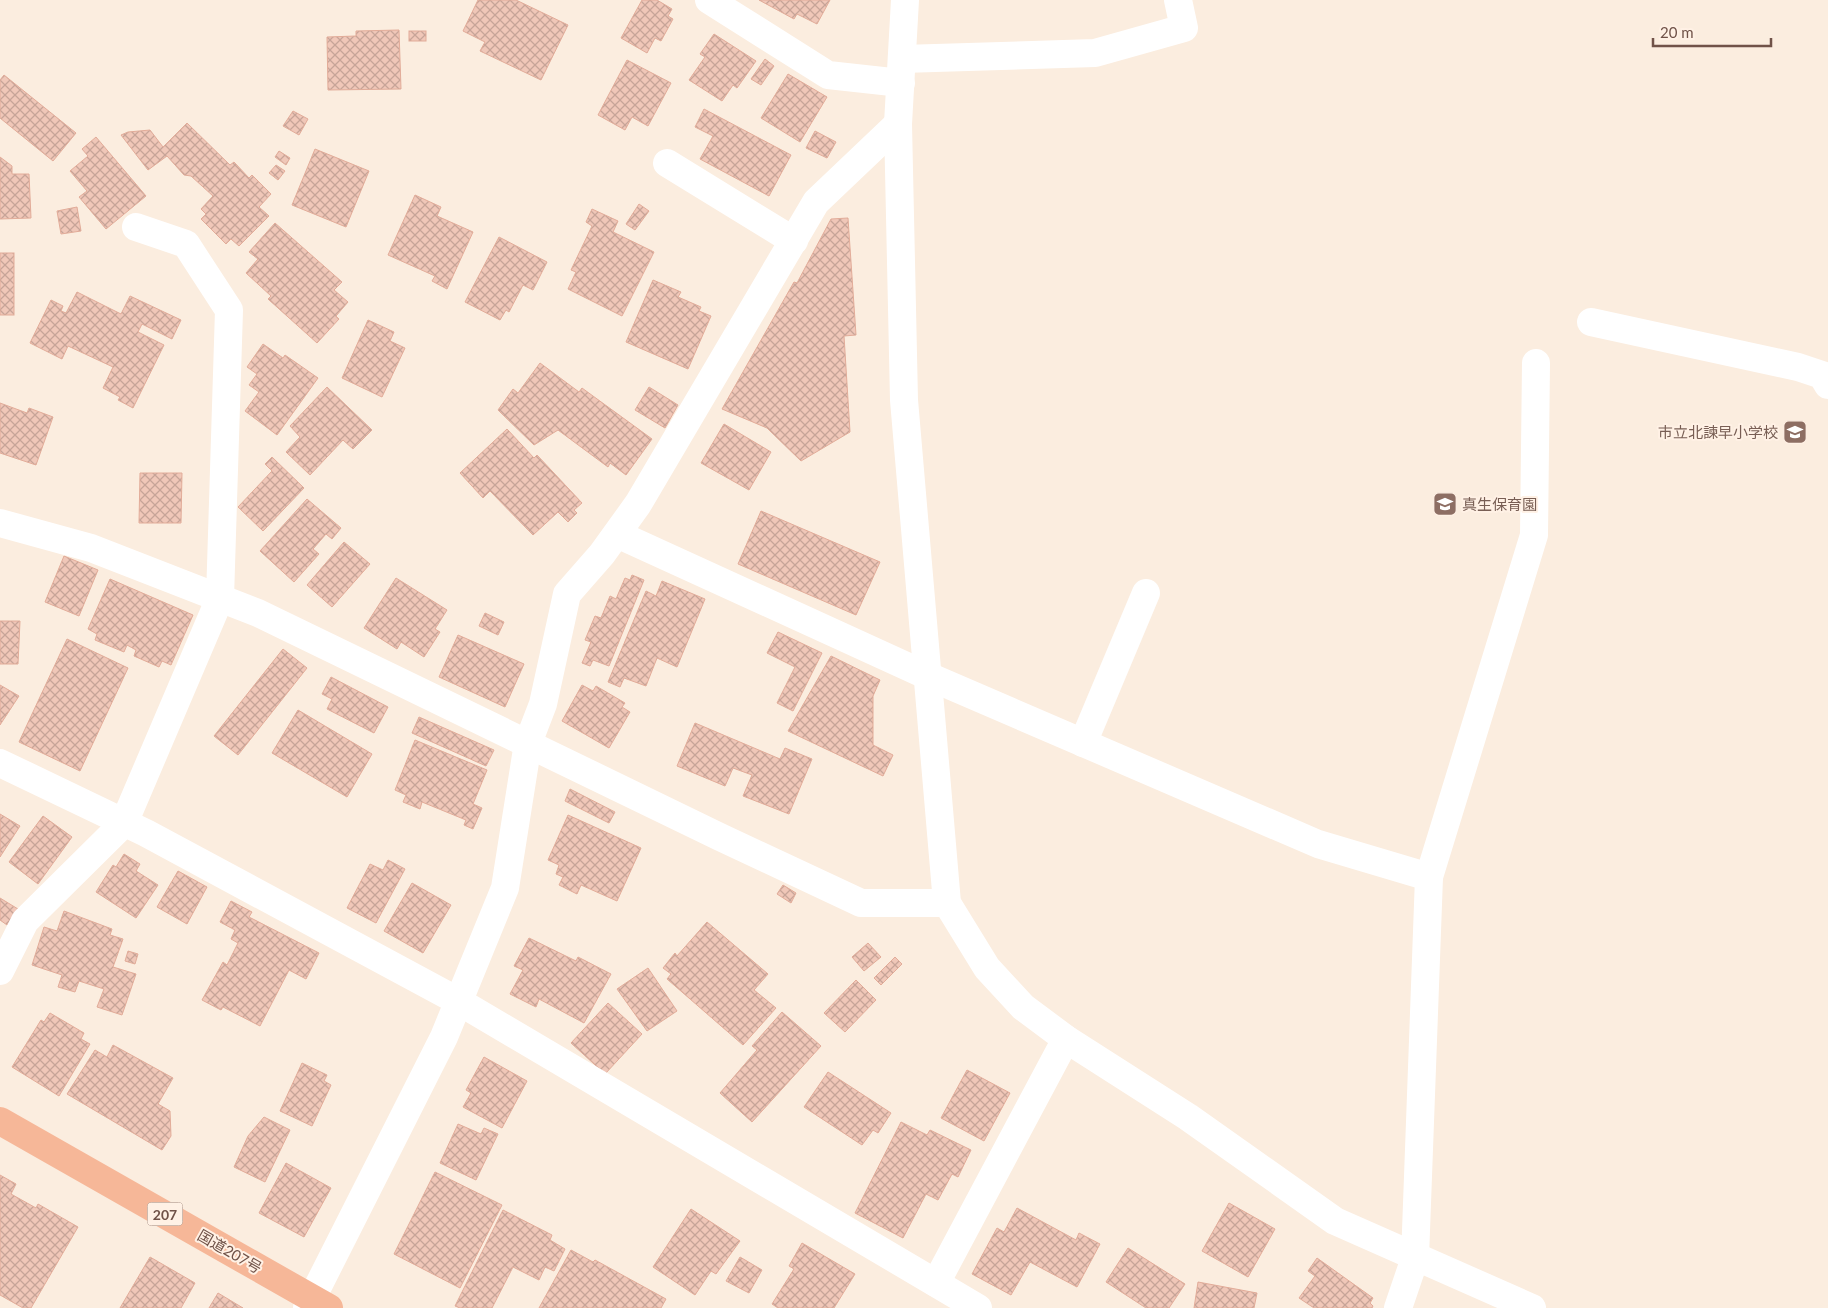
<svg xmlns="http://www.w3.org/2000/svg" width="1828" height="1308" viewBox="0 0 1828 1308" font-family="Lato,'Noto Sans JP',sans-serif">
<style>
.building{fill:url(#building-cross-hatch);stroke:#e2ac99}
.lines{fill:none;stroke-linecap:round;stroke-linejoin:round}
.minor{stroke:#fff;stroke-width:28}
.tertiary{stroke:#fff;stroke-width:28}
.trunk{stroke:#f6b798;stroke-width:28}
.labels{text-anchor:middle;dominant-baseline:central;stroke-width:4;stroke-linejoin:round;paint-order:stroke}
.shield{fill:#fff1e5;stroke:#9b8277;stroke-width:1}
.shield-label{font-size:14px;font-weight:bold;fill:#705248}
.education-label{font-size:15px;fill:#785e54;stroke:#fff1e5;text-anchor:end}
.street-label{font-size:15px;fill:#705248;stroke:#fff1e5}
</style>
<defs>
<pattern id="building-cross-hatch" width="8" height="8" patternUnits="userSpaceOnUse" patternTransform="scale(1.25)"><rect width="8" height="8" fill="#f0c7b8"/><path d="M0 0l8 8M0 8l8-8" fill="none" stroke="#c7a498"/></pattern>
</defs>
<rect width="100%" height="100%" fill="#fbeddf"/>
<!-- building -->
<g class="building">
<path d="M478 0H516L568 25 541 80 480 51 485 42 463 31Z"/>
<path d="M642 0H657L672 9 668 16 673 19 661 41 655 38 647 53 621 38Z"/>
<path d="M759 0H830L817 24 797 14 794 19Z"/>
<path d="M399 30 401 89 328 90 327 37 356 36V31Z"/>
<rect x="409" y="31" width="17" height="10"/>
<path d="M714 34 756 61 737 88 733 85 722 101 689 80 705 57 700 54Z"/>
<path d="M765 59 774 66 761 85 751 79Z"/>
<path d="M627 60 671 83 648 126 632 117 625 130 598 115Z"/>
<path d="M788 74 827 97 800 142 761 118Z"/>
<path d="M4 75 76 133 53 161 0 118V80Z"/>
<path d="M704 109 791 155 769 196 700 159 713 136 695 127Z"/>
<path d="M293 111 308 119 299 135 283 126Z"/>
<path d="M187 123 230 165 234 162 249 178 252 175 271 194 259 207 269 216 239 246 231 239 226 244 201 219 206 214 201 209 213 196 191 176 184 175 167 156 148 170 121 135 128 132 150 130 163 147Z"/>
<path d="M815 131 836 142 827 158 806 148Z"/>
<path d="M96 137 146 196 106 229 79 197 87 191 70 171 88 156 82 149Z"/>
<path d="M315 149 369 171 346 227 292 205Z"/>
<path d="M279 151 290 158 286 165 275 157Z"/>
<path d="M0 157 12 166V174H29L31 218 0 219Z"/>
<path d="M276 165 285 171 278 180 269 173Z"/>
<path d="M415 195 441 207 437 216 473 232 447 289 432 281 435 276 388 255Z"/>
<path d="M639 204 649 211 635 230 626 224Z"/>
<path d="M77 207 81 231 61 234 57 211Z"/>
<path d="M592 209 618 221 613 232 654 252 622 316 568 289 576 272 571 270 592 226 586 222Z"/>
<path d="M848 218 856 335 844 336 850 432 801 461 767 428 722 409 794 282 797 283 831 219Z"/>
<path d="M275 223 342 282 334 290 348 302 336 316 339 319 317 343 268 299 271 296 246 273 258 259 249 252Z"/>
<path d="M499 237 547 262 533 290 523 285 509 312 506 310 500 320 465 302Z"/>
<rect x="0" y="253" width="14" height="62"/>
<path d="M653 280 681 292 678 297 701 307 699 311 711 316 688 369 626 342Z"/>
<path d="M77 292 121 314 130 296 181 320 172 339 142 324 138 332 164 345 133 408 118 400 120 397 103 388 113 367 68 346 62 359 30 343 51 300 63 306 61 311 66 313Z"/>
<path d="M368 320 394 332 390 341 405 348 382 397 342 378Z"/>
<path d="M263 344 283 358 285 355 318 378 277 435 245 411 259 392 249 385 257 374 247 367Z"/>
<path d="M540 363 579 392 582 388 652 439 626 475 610 463 608 467 558 430 534 445 498 410 513 389 518 393Z"/>
<path d="M327 387 372 430 353 449 343 440 310 475 286 452 300 437 290 426Z"/>
<path d="M649 387 678 405 665 428 635 410Z"/>
<path d="M0 403 27 413 29 408 53 417 36 465 0 453Z"/>
<path d="M724 424 771 452 749 490 701 463Z"/>
<path d="M507 429 534 458 537 455 582 503 574 510 577 513 568 522 558 512 533 535 490 491 483 498 460 473Z"/>
<path d="M272 457 304 488 263 531 238 507 272 471 265 464Z"/>
<path d="M140 473H182L181 523H139Z"/>
<path d="M307 499 341 528 332 539 326 534 313 549 319 554 294 582 260 551Z"/>
<path d="M761 511 880 562 856 615 738 564Z"/>
<path d="M344 542 370 564 332 607 307 585Z"/>
<path d="M64 556 98 570 79 616 45 602Z"/>
<path d="M632 575 644 580 609 666 593 660 590 666 582 663 591 642 585 640 595 616 601 618 610 596 616 599 625 578 630 580Z"/>
<path d="M396 578 447 610 435 629 440 632 424 657 401 642 397 649 364 628Z"/>
<path d="M110 579 193 615 171 665 162 661 159 667 134 656 136 650 127 645 124 652 95 640 97 634 88 629Z"/>
<path d="M662 581 705 599 677 667 657 658 646 686 624 678 620 687 608 682 646 591 656 596Z"/>
<path d="M485 613 504 622 498 635 479 626Z"/>
<path d="M0 621H20L18 664H0Z"/>
<path d="M778 632 822 653 793 711 777 703 795 667 767 653Z"/>
<path d="M458 635 524 664 505 707 439 677Z"/>
<path d="M67 639 128 668 80 771 19 742Z"/>
<path d="M283 649 307 668 238 755 214 736Z"/>
<path d="M831 656 880 680 873 696V745L893 755 883 776 788 731Z"/>
<path d="M331 677 388 707 374 733 327 709 332 699 322 694Z"/>
<path d="M0 685 19 696 0 725Z"/>
<path d="M582 685 593 691 596 686 625 703 622 707 630 712 609 748 562 721Z"/>
<path d="M298 710 372 754 347 797 272 753Z"/>
<path d="M419 717 494 750 486 766 412 733Z"/>
<path d="M695 723 780 759 785 748 812 759 789 814 743 796 752 775 733 768 725 786 677 766Z"/>
<path d="M415 740 487 770 473 804 482 808 473 829 464 825 466 820 422 802 420 809 403 802 406 795 395 790Z"/>
<path d="M570 789 615 812 609 823 565 801Z"/>
<path d="M0 814 20 826 0 857Z"/>
<path d="M568 815 641 848 617 901 581 885 577 894 559 885 563 877 556 874 559 865 548 860Z"/>
<path d="M43 816 72 837 38 884 9 862Z"/>
<path d="M124 854 140 864 136 871 158 885 136 918 96 892 113 865 116 867Z"/>
<path d="M388 860 405 869 376 923 347 908 370 864 383 870Z"/>
<path d="M178 871 207 887 187 924 157 907Z"/>
<path d="M412 883 451 905 423 953 384 931Z"/>
<path d="M783 885 796 893 791 903 777 894Z"/>
<path d="M0 898 18 909 7 925 0 920Z"/>
<path d="M231 901 252 912 249 917 319 953 306 979 289 970 260 1026 223 1007 221 1010 202 1000 223 962 227 965 238 943 231 939 235 930 220 922Z"/>
<path d="M64 911 112 929 110 935 123 939 113 967 136 974 122 1015 97 1007 104 989 79 981 75 992 58 987 62 975 32 965 44 927 57 931Z"/>
<path d="M707 922 768 974 754 990 776 1008 743 1045 667 979 671 974 663 968 675 953 677 956Z"/>
<path d="M529 938 576 961 578 957 611 974 584 1023 539 999 536 1007 510 994 523 970 514 966Z"/>
<path d="M868 943 881 957 864 971 852 957Z"/>
<path d="M128 951 138 954 135 964 125 961Z"/>
<path d="M895 957 902 964 881 985 874 978Z"/>
<path d="M648 968 677 1011 647 1031 617 989Z"/>
<path d="M856 980 876 1000 845 1032 824 1013Z"/>
<path d="M608 1003 642 1034 605 1074 571 1043Z"/>
<path d="M782 1012 821 1046 752 1122 720 1093 757 1050 752 1046Z"/>
<path d="M50 1013 84 1033 81 1039 90 1044 59 1096 12 1067 41 1020 44 1022Z"/>
<path d="M113 1045 173 1078 158 1104 170 1111 171 1136 162 1150 67 1094 95 1050 107 1057Z"/>
<path d="M484 1057 527 1081 502 1128 463 1107 471 1093 466 1090Z"/>
<path d="M302 1063 327 1075 324 1081 331 1085 312 1126 280 1111Z"/>
<path d="M967 1070 1010 1093 984 1141 941 1118Z"/>
<path d="M828 1072 891 1113 878 1133 873 1130 862 1145 804 1107Z"/>
<path d="M264 1117 290 1130 265 1182 234 1167 248 1136Z"/>
<path d="M901 1122 927 1135 930 1130 971 1150 958 1177 952 1174 938 1200 926 1194 903 1238 855 1213Z"/>
<path d="M458 1124 481 1134 484 1128 498 1134 476 1180 440 1163Z"/>
<path d="M286 1163 331 1188 304 1237 259 1213Z"/>
<path d="M435 1172 502 1205 460 1288 394 1254Z"/>
<path d="M0 1175 16 1184 11 1194 36 1208 38 1204 78 1227 31 1308H23L0 1295Z"/>
<path d="M1229 1203 1275 1229 1248 1277 1202 1251Z"/>
<path d="M1017 1208 1076 1240 1079 1233 1100 1244 1077 1287 1030 1262 1011 1295 972 1274 997 1228 1004 1232Z"/>
<path d="M691 1209 740 1241 716 1274 711 1271 695 1295 653 1267Z"/>
<path d="M503 1210 552 1235 550 1240 565 1249 554 1271 545 1267 539 1280 513 1267 492 1308H460L455 1306Z"/>
<path d="M802 1243 855 1274 834 1308H778L772 1304 794 1269 789 1266Z"/>
<path d="M1128 1248 1185 1284 1169 1308H1146L1106 1282Z"/>
<path d="M571 1250 593 1262 595 1260 666 1299 661 1308H539Z"/>
<path d="M150 1257 195 1283 181 1308H120Z"/>
<path d="M740 1257 762 1270 749 1293 726 1281Z"/>
<path d="M1317 1258 1373 1298 1370 1303 1373 1306 1372 1308H1314L1299 1298 1315 1276 1308 1271Z"/>
<path d="M1198 1282 1257 1293 1254 1308H1194Z"/>
<path d="M218 1293 243 1308H209Z"/>
</g>
<g class="lines">
<!-- minor -->
<g class="minor">
<path d="M709 0 828 75 901 83"/>
<path d="M902 59 1095 53 1184 28 1178 0"/>
<path d="M667 163 794 241"/>
<path d="M1591 322 1798 367 1822 375 1828 385"/>
<path d="M0 523 91 548 258 613 720 837 861 903H947"/>
<path d="M617 534 928 676 1318 844 1429 877"/>
<path d="M1083 743 1146 593"/>
<path d="M0 763 146 833 458 1001 978 1308"/>
<path d="M0 971 25 921 124 823 220 598 229 310 186 244 136 227"/>
<path d="M936 1283 1066 1039"/>
<path d="M307 1308 444 1037 505 888 528 743 543 704 567 594 602 554 638 504 816 202 898 124"/>
<path d="M1398 1308 1415 1258 1429 877 1534 535 1536 363"/>
</g>
<!-- tertiary -->
<path class="tertiary" d="M905 0 898 124 904 400 947 903 987 968 1023 1007 1066 1039 1188 1117 1335 1221 1532 1308"/>
<!-- trunk -->
<path class="trunk" d="M0 1121 329 1308"/>
</g>
<!-- icons -->
<defs>
<g id="school-square" transform="scale(1.25)"><rect x="-9" y="-9" width="18" height="18" rx="4" fill="#8d6e63" stroke="#fff1e5"/><path d="M0-5L7-2L0 1L-7-2ZM-4 1L0 2.5L4 1V4Q0 6-4 4Z" fill="#fff"/></g>
</defs>
<g fill-rule="evenodd">
<use href="#school-square" x="1795" y="432"/>
<use href="#school-square" x="1445" y="504"/>
</g>
<g class="labels">
<!-- shield labels -->
<rect class="shield" x="147.5" y="1202.5" width="35" height="23" rx="4"/>
<g class="shield-label">
<text x="165" y="1214">207</text>
</g>
<!-- education labels -->
<g class="education-label">
<text x="1778" y="432">市立北諫早小学校</text>
<text x="1462" y="504" text-anchor="start">真生保育園</text>
</g>
<!-- street labels -->
<g class="street-label">
<text transform="translate(230 1251) rotate(30)">国道207号</text>
</g>
</g>
<!-- scale -->
<path d="M1653 38v8h118v-8" fill="none" stroke="#705248" stroke-width="2.5"/>
<text x="1660" y="38" font-size="15" fill="#705248" stroke="#fff1e5" stroke-width="4" paint-order="stroke">20 m</text>
</svg>
